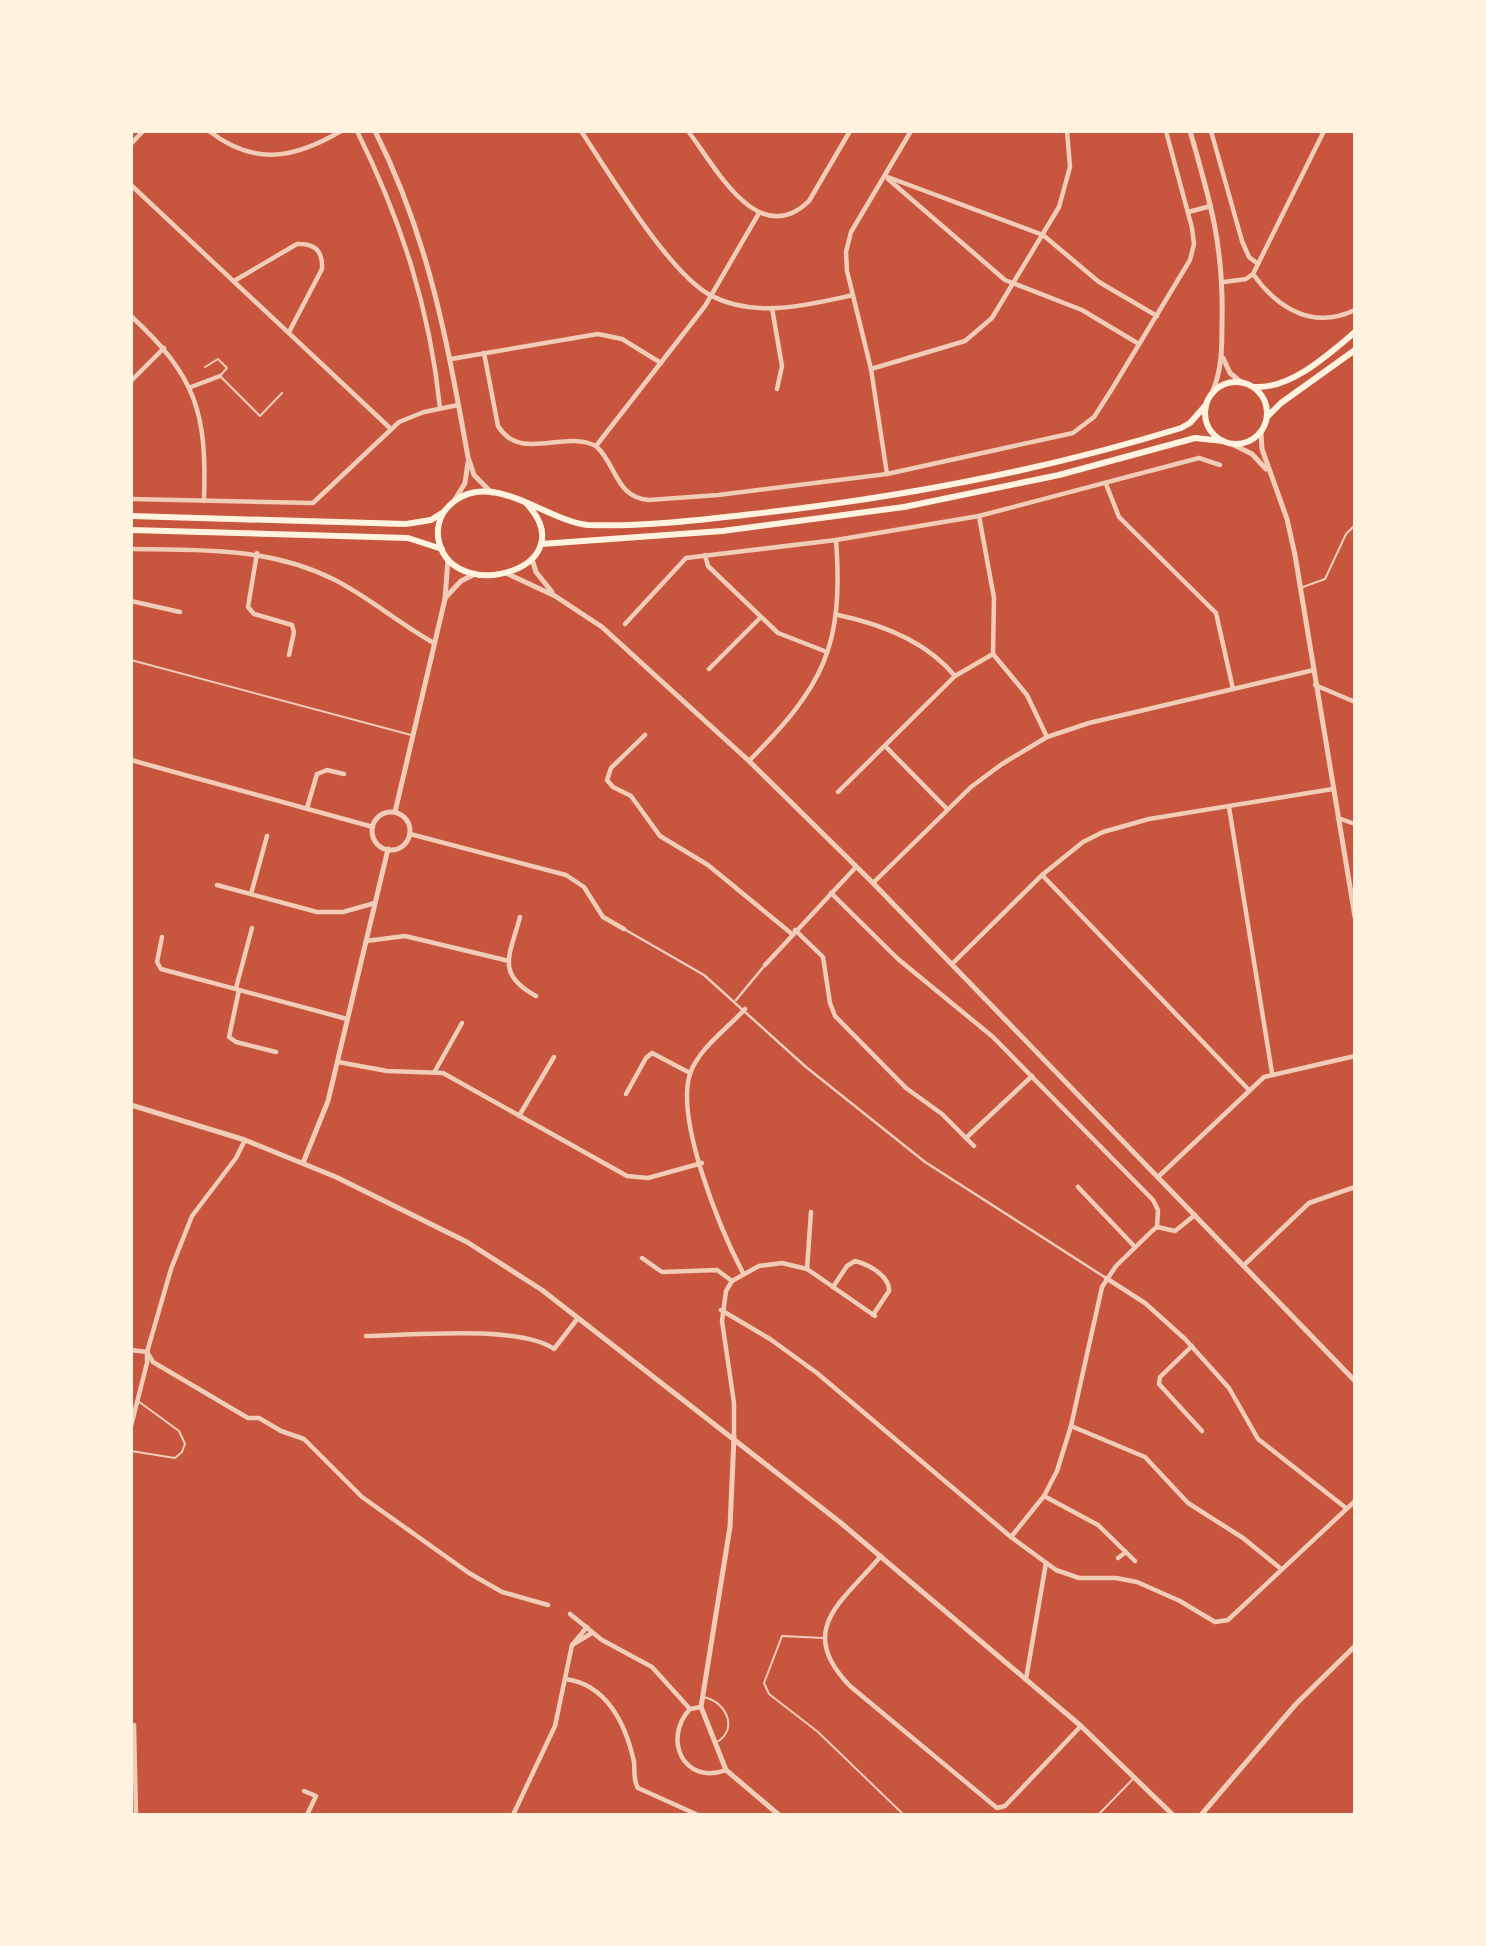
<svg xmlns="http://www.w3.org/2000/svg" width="1486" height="1946" viewBox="0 0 1486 1946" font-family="'Open Sans',sans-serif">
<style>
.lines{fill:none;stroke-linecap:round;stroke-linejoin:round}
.service{stroke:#f1ccb7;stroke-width:2}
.pedestrian{stroke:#f1ccb7;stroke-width:2.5}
.minor{stroke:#f1ccb7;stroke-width:4.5}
.tertiary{stroke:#f1ccb7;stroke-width:5}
.primary{stroke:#fff3e0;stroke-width:6}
</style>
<rect width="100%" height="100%" fill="#c8553d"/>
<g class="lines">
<!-- service -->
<g class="service">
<path d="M205 367 218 359 227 368 220 376 260 416 282 393"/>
<path d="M1303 587 1325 579 1346 534 1355 525"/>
<path d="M131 660 411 735"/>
<path d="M131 1451 175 1458 182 1452 185 1444 179 1431 138 1401"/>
<path d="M823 1638 782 1636 764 1683 769 1694 818 1732 904 1815"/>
<path d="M703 1697C726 1701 739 1729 717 1742"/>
<path d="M1098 1815 1132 1780"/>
</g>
<!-- pedestrian -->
<g class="pedestrian">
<path d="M624 929 704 975 806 1067 925 1162 1106 1278"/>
<path d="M736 1000 765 965"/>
</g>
<!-- minor -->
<g class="minor">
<path d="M209 131C254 166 294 159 341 131"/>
<path d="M357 131C401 220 430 309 440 408"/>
<path d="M581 131C609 173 669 273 710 295 754 319 808 305 853 295"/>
<path d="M688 131C715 166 758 251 809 201L850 131"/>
<path d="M1211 131 1242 241 1249 257 1258 264"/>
<path d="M131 144 143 131"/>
<path d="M885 176 1043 235 1099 282 1157 316"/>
<path d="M888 179 1005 280 1082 310 1139 344"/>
<path d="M131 185 391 429"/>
<path d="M1188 212 1211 206"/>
<path d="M1253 274C1278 309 1313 330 1355 310"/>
<path d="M234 281 297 244C315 243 323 251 322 269L289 332"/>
<path d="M1224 282 1246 279 1253 274 1324 131"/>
<path d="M772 308 782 366 777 389"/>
<path d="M131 316C197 377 207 413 204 501"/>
<path d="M484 353 498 426C521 463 563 429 596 446L705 306 759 213"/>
<path d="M451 359 598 334 622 339 661 363"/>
<path d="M871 369 965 341 992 318 1059 207 1070 167 1067 131"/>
<path d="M131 381 164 348"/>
<path d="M191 387 220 376"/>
<path d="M596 446C617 465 615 497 649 500L718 495 887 474 1073 433 1094 417 1112 389 1190 260 1194 244 1192 228 1166 131"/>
<path d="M887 474 871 369 847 271 846 252 851 232 911 131"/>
<path d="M1106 484 1119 517 1216 613 1233 689"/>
<path d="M131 499 313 503 399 422 424 412 458 405"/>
<path d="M979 516 994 598 993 654 1027 695 1047 737"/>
<path d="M131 549C202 550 270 547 335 580 370 598 400 624 434 643"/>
<path d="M257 553 248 607 254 614 292 625 294 632 289 655"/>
<path d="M705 555 708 566 778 633 827 652"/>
<path d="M131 601 180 612"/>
<path d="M838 615C881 624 926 641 955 676"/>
<path d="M625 624 686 558 836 540 979 516 1199 458 1220 465"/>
<path d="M709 669 761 617"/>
<path d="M1315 685 1355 702"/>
<path d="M645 735 611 768 607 780 613 787 631 796 660 836 708 865 792 934"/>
<path d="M885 746 947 809"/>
<path d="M131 760 373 827"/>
<path d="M749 761C823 686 844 648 836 540"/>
<path d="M838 792 955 676 993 654"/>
<path d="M1229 807 1272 1073"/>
<path d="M307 808 317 774 327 770 344 774"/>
<path d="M1338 818 1355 824"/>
<path d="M410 834 566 875 584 887 603 917 624 929"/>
<path d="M1042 875 1249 1090"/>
<path d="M873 883 971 787 1002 764 1047 737 1089 723 1314 670"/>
<path d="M217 885 317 912H343L375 903"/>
<path d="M831 893 898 959 993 1037 1153 1200 1158 1210 1157 1227"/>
<path d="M251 894 267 836"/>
<path d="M520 917C510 955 495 974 536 996"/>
<path d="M795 930 823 957 830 1003 835 1016 906 1088 942 1114 974 1146"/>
<path d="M162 937 157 962 161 969 347 1019"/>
<path d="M366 941 405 936 509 961"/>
<path d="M952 964 1042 875 1083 842 1103 832 1149 819 1333 789"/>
<path d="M765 965 856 867"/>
<path d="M236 988 252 928"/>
<path d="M239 990 229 1037 236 1042 276 1052"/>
<path d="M338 1062 387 1071 443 1073 627 1176 648 1178 702 1163"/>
<path d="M435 1071 462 1023"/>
<path d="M626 1094 646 1058 652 1053 690 1073"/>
<path d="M519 1116 554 1057"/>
<path d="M966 1138 1032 1076"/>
<path d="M1158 1177 1264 1077 1355 1056"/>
<path d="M1078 1187 1135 1247"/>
<path d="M642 1258 662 1272 717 1270 732 1281"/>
<path d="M1243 1266 1309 1203 1355 1187"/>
<path d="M807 1269 811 1212"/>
<path d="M743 1273C721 1231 675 1120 690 1074 698 1049 728 1028 745 1009"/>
<path d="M1106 1278 1145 1303 1185 1339 1229 1388 1258 1439 1346 1508"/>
<path d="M833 1287 847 1266 855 1261C868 1264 890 1276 889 1291L873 1315"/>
<path d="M721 1310 770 1339 817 1373 1011 1537 1056 1570 1079 1578H1116L1137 1582 1180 1601 1215 1622 1228 1620 1355 1501"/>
<path d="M366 1336C411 1335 520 1325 554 1349L578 1318"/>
<path d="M1192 1346 1160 1377 1159 1384 1202 1431"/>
<path d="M131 1350 147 1352"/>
<path d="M147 1352 153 1362 248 1418H259L281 1431 304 1439 362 1497 469 1573 502 1592 548 1605"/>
<path d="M131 1426 147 1363V1352L171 1269 192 1216 236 1158 245 1140"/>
<path d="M1071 1426 1145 1457 1188 1503 1243 1538 1280 1568"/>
<path d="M734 1437V1403L722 1321 726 1291 732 1281 759 1266 782 1263 807 1269 875 1316"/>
<path d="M1044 1496 1098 1525 1135 1561"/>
<path d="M1011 1537 1044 1496 1057 1471 1071 1426 1102 1287 1116 1266 1152 1231 1157 1227 1175 1231 1195 1215"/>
<path d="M881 1556C842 1602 795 1630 850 1686L997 1808 1005 1806 1081 1726"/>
<path d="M1118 1558 1126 1552"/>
<path d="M570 1614 602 1640 652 1667 690 1709"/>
<path d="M573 1644 587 1627"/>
<path d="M565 1679C607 1684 626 1725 634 1762 635 1771 633 1780 638 1788L698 1815"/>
<path d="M1026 1679 1046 1563"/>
<path d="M701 1707 690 1709C662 1739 684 1786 726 1770"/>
<path d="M134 1725 136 1815"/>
<path d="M304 1791 316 1796 307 1815"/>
<path d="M513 1815 555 1726 572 1645 592 1633"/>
</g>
<!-- tertiary -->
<g class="tertiary">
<path d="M375 131C429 238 447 341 468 457L474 475 492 493"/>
<path d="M1190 131C1211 203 1224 248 1222 323 1222 348 1222 370 1212 393"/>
<path d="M1223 358 1230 373 1242 383"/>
<path d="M1261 432 1262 449 1287 519 1295 555 1355 917"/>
<path d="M1232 444 1252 454 1266 469"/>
<path d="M454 501 465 483 468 462"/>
<path d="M532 559 536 572 552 592"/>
<path d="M508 574 555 596 602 627 749 761 873 883 1355 1381"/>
<path d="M445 598 461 581 475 574"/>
<path d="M395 812 445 599 448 559"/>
<circle cx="391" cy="831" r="19"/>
<path d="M131 1105 245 1140 336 1177 467 1242 542 1290 841 1523 1081 1726 1173 1815"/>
<path d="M303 1163 328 1101 388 849"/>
<path d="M734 1437 730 1527 701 1707 726 1770 779 1815"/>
<path d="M1201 1815 1296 1704 1355 1646"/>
</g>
<!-- primary -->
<g class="primary">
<circle cx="1236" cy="413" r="31"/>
<path d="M1254 387C1291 389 1328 355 1355 332"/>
<path d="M1267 417 1281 403 1355 350"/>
<path d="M525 502C589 567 455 607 439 542 436 530 439 516 448 507 488 465 545 521 588 525 643 527 699 520 753 514 897 498 1042 471 1181 428L1190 423 1205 406"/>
<path d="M131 516 406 524 431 520 442 513"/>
<path d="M131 530 408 538 442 549"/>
<path d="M541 544 722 531 904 507 1059 475 1195 438 1223 441"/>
</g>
</g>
<!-- border -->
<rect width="1486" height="1946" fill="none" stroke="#fff3e0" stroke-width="266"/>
</svg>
